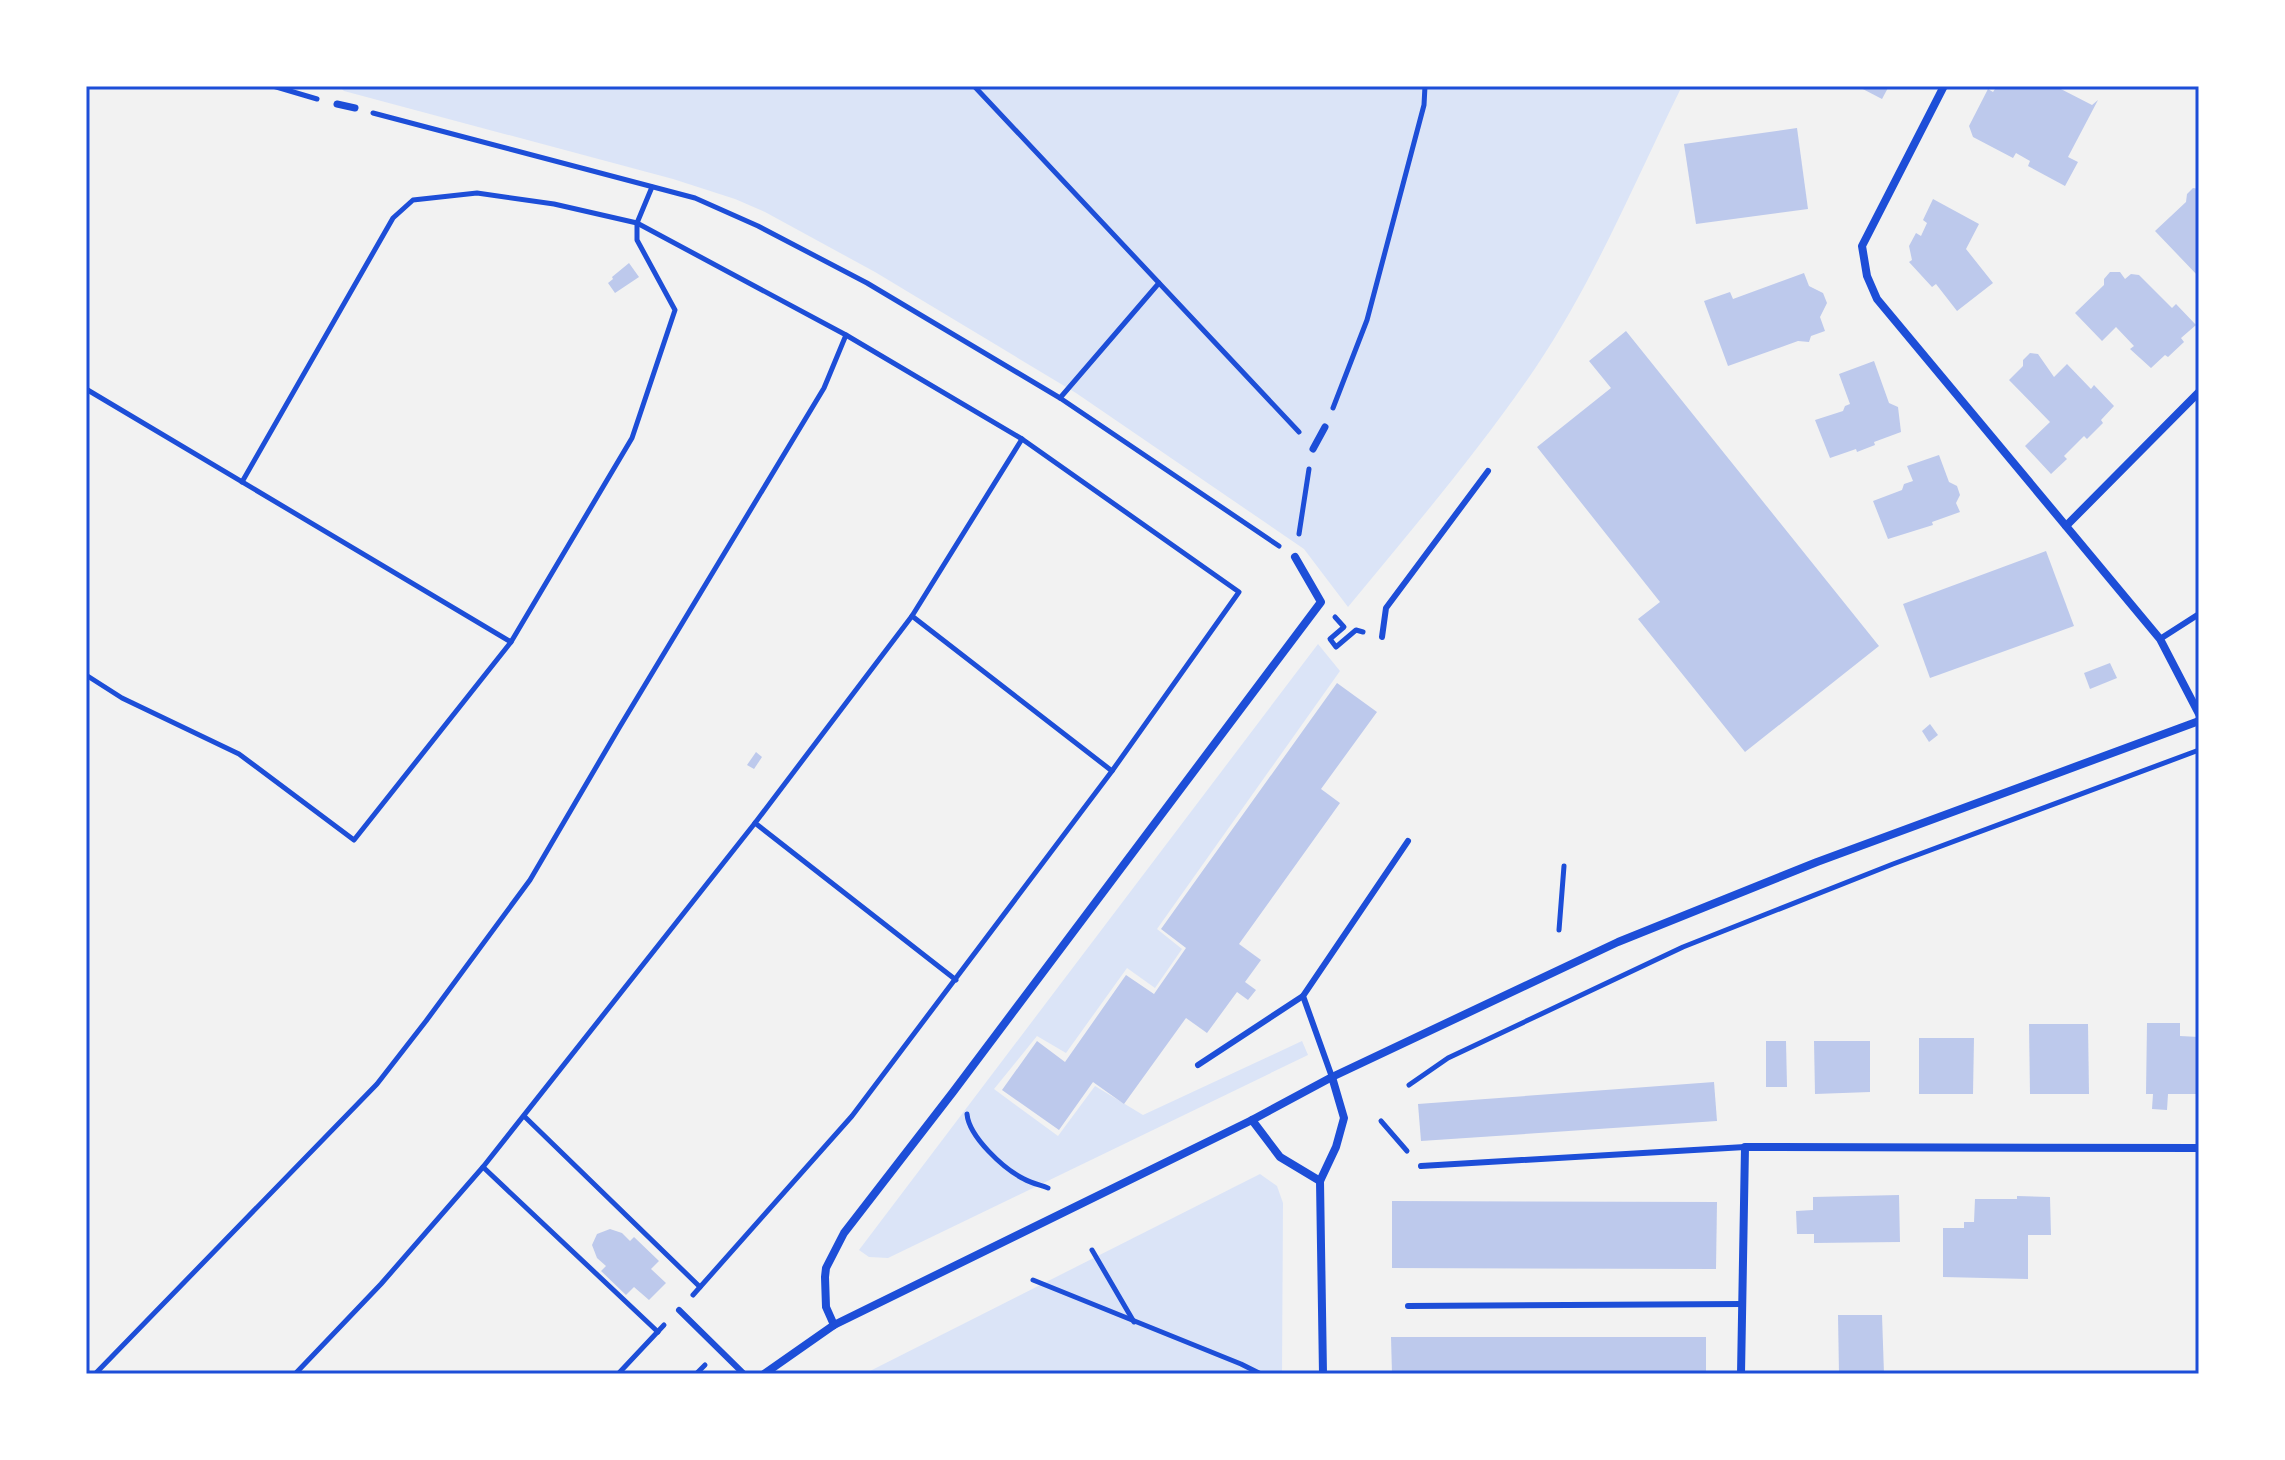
<svg xmlns="http://www.w3.org/2000/svg" width="2285" height="1460" viewBox="0 0 2285 1460" font-family="'Public Sans',sans-serif">
<style>
.green{fill:#dbe4f7}
.building{fill:#bdc9ec}
.lines{fill:none;stroke-linecap:round;stroke-linejoin:round}
.path{stroke:#1d4ed8;stroke-width:5}
.service{stroke:#1d4ed8;stroke-width:6}
.pedestrian{stroke:#1d4ed8;stroke-width:7}
.minor{stroke:#1d4ed8;stroke-width:8}
.neatline{fill:none;stroke:#1d4ed8;stroke-width:3}
</style>
<rect width="100%" height="100%" fill="#f2f2f2"/>
<!-- green -->
<g class="green">
<path d="M339 86H1682C1635 181 1595 279 1536 367 1479 451 1413 528 1348 607L1304 549 1076 393 875 272 765 212 735 199 673 179 344 91Z"/>
<path d="M1318 644 1340 671 1157 929 1182 949 1155 988 1127 968 1066 1053 1037 1036 994 1089 1058 1136 1095 1086 1143 1115 1302 1041 1308 1055 888 1258 869 1257 859 1250Z"/>
<path d="M1260 1174 1277 1186 1283 1203 1282 1374H864Z"/>
</g>
<!-- building -->
<g class="building">
<path d="M1857 86H1889L1882 99Z"/>
<path d="M1997 86H2055L2092 105 2098 100 2068 157 2078 162 2065 186 2028 166 2030 161 2016 153 2013 158 1973 137 1969 126 1988 89 1993 92Z"/>
<path d="M1797 128 1808 209 1696 224 1684 144Z"/>
<path d="M2193 188 2199 189V277L2155 231 2186 202 2187 194Z"/>
<path d="M1933 199 1979 224 1966 249 1993 283 1957 311 1936 284 1932 287 1909 262 1912 260 1909 246 1916 233 1921 236 1927 223 1923 220Z"/>
<path d="M629 263 639 277 615 293 608 283 613 279 612 277Z"/>
<path d="M2110 272H2120L2125 279 2131 274 2139 275 2172 308 2176 304 2196 325 2181 338 2184 342 2168 357 2165 355 2151 368 2130 349 2134 346 2116 327 2102 341 2075 313 2104 285V279Z"/>
<path d="M1804 273 1809 286 1823 293 1827 303 1820 317 1825 331 1811 336 1809 342 1798 341 1728 366 1704 301 1730 292 1733 299Z"/>
<path d="M1626 331 1879 646 1745 752 1638 619 1660 602 1537 447 1611 388 1589 361Z"/>
<path d="M2030 353 2038 354 2054 377 2067 364 2091 389 2094 385 2114 406 2101 420 2103 423 2087 439 2084 436 2064 456 2067 459 2051 474 2025 446 2050 422 2009 380 2023 366V360Z"/>
<path d="M1874 361 1889 403 1898 407 1901 432 1874 442 1875 445 1857 452 1856 449 1830 458 1815 420 1843 411 1845 406 1850 404 1839 374Z"/>
<path d="M1939 455 1949 482 1957 486 1960 495 1956 503 1960 512 1932 522 1933 525 1888 539 1873 501 1902 490 1904 484 1913 481 1907 466Z"/>
<path d="M2046 551 2074 626 1930 678 1903 604Z"/>
<path d="M2110 663 2117 678 2090 689 2084 673Z"/>
<path d="M1337 683 1377 712 1321 789 1340 803 1239 944 1261 960 1245 982 1256 990 1248 1000 1237 992 1207 1033 1186 1018 1124 1104 1093 1082 1059 1130 1002 1090 1037 1041 1065 1062 1126 975 1154 994 1186 948 1161 929Z"/>
<path d="M1930 724 1938 735 1929 742 1922 731Z"/>
<path d="M756 752 762 757 754 769 747 765Z"/>
<path d="M2147 1023H2180V1036L2199 1037V1094H2168L2167 1110 2152 1109 2153 1094H2146Z"/>
<path d="M2029 1024H2088L2089 1094H2030Z"/>
<path d="M1919 1038H1974L1973 1094H1919Z"/>
<path d="M1766 1041H1786L1787 1087H1766Z"/>
<path d="M1814 1041H1870V1092L1815 1094Z"/>
<path d="M1714 1082 1717 1121 1421 1141 1418 1104Z"/>
<path d="M1899 1195 1900 1242 1814 1243V1234H1797L1796 1211 1813 1210V1197Z"/>
<path d="M2017 1196 2050 1197 2051 1235H2028V1279L1943 1277V1228H1964V1222H1974L1975 1199H2017Z"/>
<path d="M1392 1201 1717 1202 1716 1269 1392 1268Z"/>
<path d="M610 1229 622 1233 630 1241 634 1237 659 1261 651 1269 666 1283 649 1300 634 1287 626 1295 601 1271 606 1266 597 1258 592 1245 597 1234Z"/>
<path d="M1838 1315H1882L1884 1374H1839Z"/>
<path d="M1391 1337H1706V1374H1392Z"/>
</g>
<g class="lines">
<!-- path -->
<g class="path">
<path d="M273 86 317 99"/>
<path d="M974 86 1299 432"/>
<path d="M373 113 695 198 758 226 867 283 1060 398 1279 546"/>
<path d="M846 335 1022 439"/>
<path d="M86 389 511 642"/>
<path d="M1060 398 1159 283"/>
<path d="M1333 408 1367 320 1424 105 1425 86"/>
<path d="M1299 534 1309 469"/>
<path d="M912 616 1112 771"/>
<path d="M1335 617 1344 627 1330 639 1336 647 1356 630 1363 632"/>
<path d="M86 675 122 698 239 754 354 840 511 642 632 438 675 310 637 240V223L652 187"/>
<path d="M1559 930 1564 866"/>
<path d="M1409 1085 1448 1058 1683 947 1893 864 2199 750"/>
<path d="M967 1114C969 1137 1004 1169 1024 1179 1031 1183 1040 1185 1048 1188"/>
<path d="M524 1116 700 1287"/>
<path d="M1381 1121 1407 1151"/>
<path d="M483 1167 658 1332"/>
<path d="M1092 1250 1134 1322"/>
<path d="M1033 1280 1241 1364 1261 1374"/>
<path d="M693 1295 852 1116 1112 771 1239 592 1022 439 912 616 755 823 956 980"/>
<path d="M95 1374 377 1084 426 1021 530 880 619 728 824 388 846 335 637 223 554 204 477 193 413 200 393 218 242 482"/>
<path d="M295 1374 381 1284 483 1167 755 823"/>
<path d="M618 1374 664 1325"/>
<path d="M696 1374 705 1365"/>
</g>
<!-- service -->
<g class="service">
<path d="M1382 637 1386 608 1488 471"/>
<path d="M2160 639 2199 614"/>
<path d="M1198 1065 1303 996"/>
<path d="M1332 1077 1303 996 1408 841"/>
<path d="M1421 1166 1745 1147"/>
<path d="M1408 1306 1742 1304"/>
<path d="M679 1310 744 1374"/>
</g>
<!-- pedestrian -->
<g class="pedestrian">
<path d="M337 104 355 108"/>
<path d="M1313 449 1325 427"/>
</g>
<!-- minor -->
<g class="minor">
<path d="M1944 86 1862 246 1867 276 1877 299 2160 639 2199 714"/>
<path d="M2066 526 2199 392"/>
<path d="M1252 1120 1280 1157 1320 1181"/>
<path d="M834 1325 826 1307 825 1277 826 1268 844 1233 953 1092 1321 602 1295 557"/>
<path d="M764 1374 834 1325 1252 1120 1332 1077 1618 942 1817 862 2199 721"/>
<path d="M1323 1374 1320 1181 1336 1147 1344 1118 1332 1077"/>
<path d="M1741 1374 1745 1147 2199 1148"/>
</g>
</g>
<!-- border -->
<rect width="2285" height="1460" fill="none" stroke="#ffffff" stroke-width="176"/>
<rect x="88" y="88" width="2109" height="1284" class="neatline"/>
</svg>
